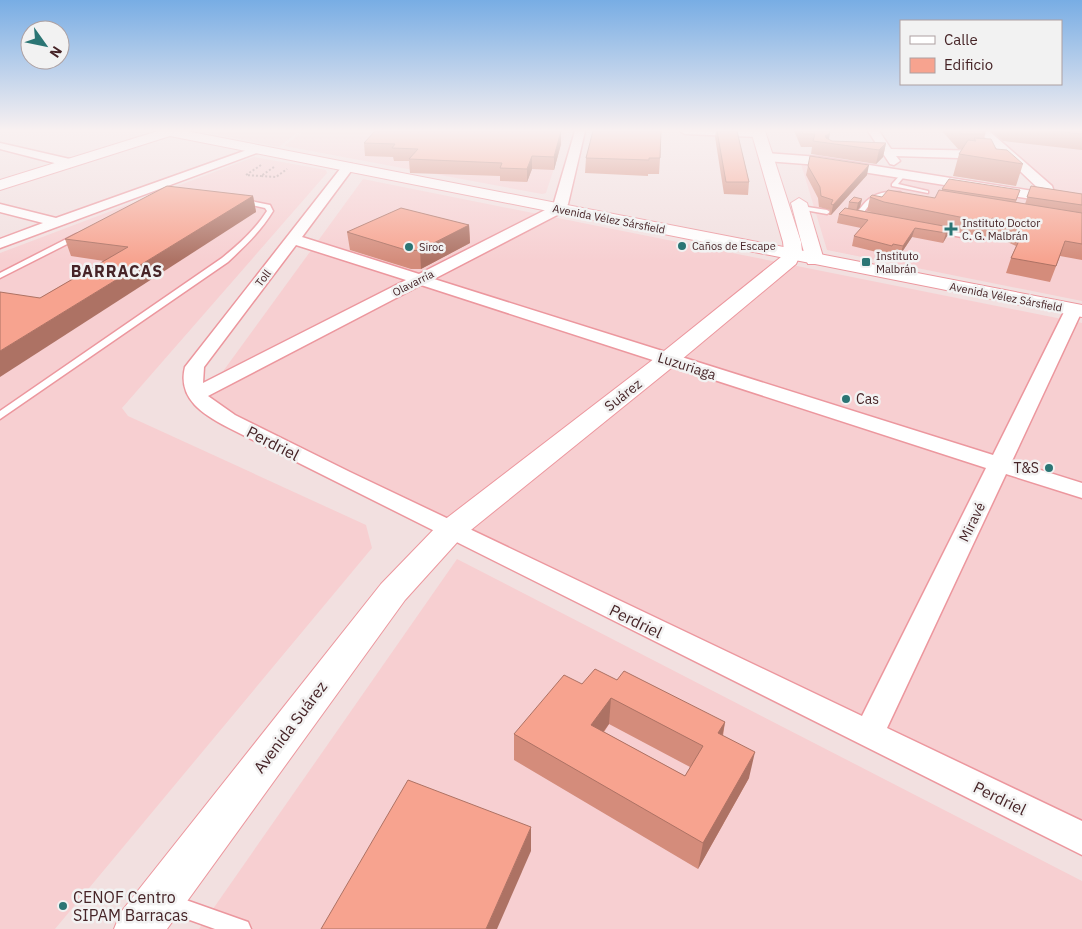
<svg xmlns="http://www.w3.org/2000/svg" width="1082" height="929" viewBox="0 0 1082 929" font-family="'IBM Plex Sans',sans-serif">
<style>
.built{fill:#f7cfd1}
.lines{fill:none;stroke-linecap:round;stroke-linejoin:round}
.service-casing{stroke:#ec979e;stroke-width:3}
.minor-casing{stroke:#ec979e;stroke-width:3}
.tertiary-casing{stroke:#ec979e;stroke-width:2}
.secondary-casing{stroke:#ec979e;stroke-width:2}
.path{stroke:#b49c9d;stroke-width:2;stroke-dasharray:2 2;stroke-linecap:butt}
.service{fill:#fff;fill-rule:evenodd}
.minor{fill:#fff;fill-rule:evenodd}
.tertiary{fill:#fff;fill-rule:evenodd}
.secondary{fill:#fff;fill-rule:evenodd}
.wall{fill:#d48c7b;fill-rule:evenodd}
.shaded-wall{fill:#ad7264}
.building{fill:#f7a38f;stroke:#ad7264;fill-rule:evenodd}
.poi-dot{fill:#2b7574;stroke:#f2f2f2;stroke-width:2}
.labels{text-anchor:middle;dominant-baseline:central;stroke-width:5;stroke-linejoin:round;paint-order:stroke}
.far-street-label{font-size:11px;fill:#462427;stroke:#f2f2f2}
.far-poi-label{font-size:11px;fill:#462427;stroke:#f2f2f2;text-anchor:start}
.street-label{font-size:14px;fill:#462427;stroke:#f2f2f2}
.poi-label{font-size:14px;fill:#462427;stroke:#f2f2f2;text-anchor:start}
.far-district-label{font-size:16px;font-weight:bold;letter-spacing:1px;fill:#462427;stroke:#f2f2f2}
.near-street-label{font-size:16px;fill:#462427;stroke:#f2f2f2}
.near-poi-label{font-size:16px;fill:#462427;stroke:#f2f2f2;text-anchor:start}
</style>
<rect width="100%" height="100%" fill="#f2e0e0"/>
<!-- built -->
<g class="built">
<path d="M200 131H299L279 147Z"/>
<path d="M304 131H566L546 193 542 194 284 146Z"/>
<path d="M1001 141 1082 149V196L1058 192Z"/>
<path d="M254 157 326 170 327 173 122 408 128 416 366 525 372 548 55 929H0V253Z"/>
<path d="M808 163 1082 207V301L827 250 801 164Z"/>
<path d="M363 179 1082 323V825L197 407Z"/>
<path d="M457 559 1082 881V929H199Z"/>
</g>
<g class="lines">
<!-- service casing -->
<g class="service-casing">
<g id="service">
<path d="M903 172 906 174 898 184 928 191V193L892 186V184Z"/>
<path d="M887 192H900L903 194C899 196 896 196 891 196 879 196 871 202 864 212L873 218V220H869L858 214 857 213C865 201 872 194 887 192Z"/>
<path d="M241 199 270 205 273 211C261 231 245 246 228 262L0 419V411L222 258C239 244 255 230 267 211L265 208 239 202 238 201Z"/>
<path d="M801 206 827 210 830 212 827 214 799 209V207Z"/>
<path d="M930 228 973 235 977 237 973 239 933 232 929 230Z"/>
<path d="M76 234 83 236 0 278V273Z"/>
<path d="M169 894 248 922 251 929H215L162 910 160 903 162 896Z"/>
</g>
</g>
<!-- minor casing -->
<g class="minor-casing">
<g id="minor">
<path d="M575 131H585L568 204 563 212 434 279 993 455 1065 310 1068 306H1080L1082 311 1012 461 1082 483V498L1006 474 887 728 1082 821V855L229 428C204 415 177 399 185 367L344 164H352L354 167 302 237 419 274 553 206ZM296 245 406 280 203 383 204 367ZM421 285 986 468 862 716 350 472 235 415 208 396Z"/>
<path d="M680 131H760L765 134 759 137 685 134Z"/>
<path d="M868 131H879L891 149 990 151 996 155 990 159 896 156 900 161 894 165 890 164 884 155 851 153V149L879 148Z"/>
<path d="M978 131H989L1052 186 1053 189 1052 194 1082 199V207L819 165 766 161 760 157 766 153 819 157 1039 192 1040 190Z"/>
<path d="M0 143 74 160 76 163 70 167 0 149Z"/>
<path d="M258 146 262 147V151L0 248V239L43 223 0 212V204L56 218Z"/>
</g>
</g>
<!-- tertiary casing -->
<g class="tertiary-casing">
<g id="tertiary">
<path d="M751 131H765L801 242 802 251 796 264 675 365 461 538 450 541 439 538 435 531 439 524 659 355 781 257 784 251 783 242Z"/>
<path d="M799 198 807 203 824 260 822 264H808L806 260 791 203Z"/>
</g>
</g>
<!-- secondary casing -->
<g class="secondary-casing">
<g id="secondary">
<path d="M158 131H186L1082 305V317L170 136 0 190V180Z"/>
<path d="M450 521 461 524 465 531 461 538 405 600 167 929H114L121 912 381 584 439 524Z"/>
</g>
</g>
<!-- path -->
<g class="path">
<path d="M261 165 246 175 261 176"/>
<path d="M274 167 261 176 276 177 287 169"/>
</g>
<!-- service -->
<use href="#service" class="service"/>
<!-- minor -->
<use href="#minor" class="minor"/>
<!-- tertiary -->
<use href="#tertiary" class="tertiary"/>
<!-- secondary -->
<use href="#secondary" class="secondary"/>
</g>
<!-- wall -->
<g class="wall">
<path d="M716 131H737L749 182 748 195 724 194 715 137Z"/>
<path d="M794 131H829L830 133 829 140 832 141 886 143 883 157 876 164 811 154 812 147H801Z"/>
<path d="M942 131H986L984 139 996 149 1023 164 1016 186 953 176 959 154 962 149H958Z"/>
<path d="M991 131H1082V150L1003 141Z"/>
<path d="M364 143 561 144 554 170 532 169 527 182 500 181V176L410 173 409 161H394L393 157 365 156Z"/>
<path d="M586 158H660L659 174H648V176L585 173Z"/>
<path d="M808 166 867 175 831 215H829L830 210 819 207 818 198 806 175Z"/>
<path d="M1031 186 1082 194V260L1060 256 1050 282 1006 273 1011 258 1016 246 988 233 986 237 949 230 947 236 943 243 912 237 900 255 891 253 889 255 852 246 854 236 861 228 837 223 839 214 848 208 849 202 862 199 860 207 858 210 871 212 867 211 870 197 935 198 942 191V189L1020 190 1016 202 1025 204Z"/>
<path d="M253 196 256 212 40 298 104 261 71 256 65 239Z"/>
<path d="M469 225 470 243 421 269H411L350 250 347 232Z"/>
<path d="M617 680 725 722 723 736 749 778 698 869 514 760V734L582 684ZM609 724 690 767 685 776 604 732Z"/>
</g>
<!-- shaded-wall -->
<g class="shaded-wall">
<path d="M561 131V144L554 170V157Z"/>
<path d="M830 133 828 143 825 136Z"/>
<path d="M886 143 883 157 876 164 879 150Z"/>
<path d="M532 156V169L527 182V169Z"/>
<path d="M869 165 867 175 831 215 833 205Z"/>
<path d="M253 196 256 212 0 377V351Z"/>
<path d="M862 199 860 207 856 212 858 203Z"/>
<path d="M992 218 988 233 986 237 990 223Z"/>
<path d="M469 225 470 243 421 269 420 250Z"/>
<path d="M949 227 947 236 943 243 946 233Z"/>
<path d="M915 228 912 237 900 255 903 246Z"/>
<path d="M611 698 609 724 589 751 591 725Z"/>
<path d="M725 722 720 748 718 733Z"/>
<path d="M755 752 749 778 698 869 703 843Z"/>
<path d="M531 827V851L497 929H486Z"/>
</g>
<!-- building -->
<g class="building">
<path d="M375 131H561L554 157 532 156 527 169 500 168 502 163 409 159 418 149 392 148 395 144 364 143Z"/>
<path d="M593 131H661L660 158H649V160L586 158Z"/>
<path d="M717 131H737L749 182H726Z"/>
<path d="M802 131H829L830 133 825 136 826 138 832 141 886 143 879 150 813 141 815 134H803Z"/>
<path d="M959 131H983L985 134H962Z"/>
<path d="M1053 131H1082V134Z"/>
<path d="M974 138 991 139 996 149 1007 150 1023 164 959 154 968 140 976 141Z"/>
<path d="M810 156 869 165 833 205 831 204 833 200 821 196 820 187 808 166Z"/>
<path d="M949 179 1020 190 1016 200 942 189Z"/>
<path d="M167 186 253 196 0 351V292L40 298 128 247 65 239Z"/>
<path d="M1031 186 1082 194V205L1027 197Z"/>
<path d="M888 190 935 198 939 190 1082 213V244L1065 241 1056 266 1011 258 1023 232 992 218 990 223 884 202 870 197 872 195 882 197Z"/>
<path d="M854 197 862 199 858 203 849 202Z"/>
<path d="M401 208 469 225 420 250 409 251 347 232Z"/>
<path d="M845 208 949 227 946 233 915 228 903 246 893 244 892 246 854 236 868 220 839 214Z"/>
<path d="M595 669 617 680 624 671 725 722 718 733 755 752 703 843 514 734 564 675 582 684ZM611 698 703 746 685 776 591 725Z"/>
<path d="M408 780 531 827 486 929H321Z"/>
</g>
<!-- sky -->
<linearGradient id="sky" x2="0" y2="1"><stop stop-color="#78ade4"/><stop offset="0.5" stop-color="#f9f1f1"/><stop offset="1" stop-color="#f9f1f1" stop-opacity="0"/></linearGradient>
<rect width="1082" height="261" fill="url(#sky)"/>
<!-- markers -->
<g class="poi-dot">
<path d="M948.5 221.5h5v5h5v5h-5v5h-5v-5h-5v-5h5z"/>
<circle cx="682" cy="246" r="5"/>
<circle cx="409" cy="247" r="5"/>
<rect x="861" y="257" width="10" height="10" rx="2.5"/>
<circle cx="846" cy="399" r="5"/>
<circle cx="1049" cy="468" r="5"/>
<circle cx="63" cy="906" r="5"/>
</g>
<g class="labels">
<!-- far-street labels -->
<g class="far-street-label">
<text transform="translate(609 219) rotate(11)">Avenida Vélez Sársfield</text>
<text transform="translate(263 278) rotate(-52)">Toll</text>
<text transform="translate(413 283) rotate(-27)">Olavarría</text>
<text transform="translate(1006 297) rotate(11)">Avenida Vélez Sársfield</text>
</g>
<!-- far-poi labels -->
<g class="far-poi-label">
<text x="962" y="223">Instituto Doctor<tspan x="962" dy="13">C. G. Malbrán</tspan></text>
<text x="692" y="246">Caños de Escape</text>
<text x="419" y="247">Siroc</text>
<text x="876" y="256">Instituto<tspan x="876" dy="13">Malbrán</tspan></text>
</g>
<!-- street labels -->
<g class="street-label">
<text transform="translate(687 366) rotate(18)">Luzuriaga</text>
<text transform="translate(623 395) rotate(-38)">Suárez</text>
<text transform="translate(972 522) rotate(-64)">Miravé</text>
</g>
<!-- poi labels -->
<g class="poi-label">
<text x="856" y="399">Cas</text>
<text x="1039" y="468" text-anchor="end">T&amp;S</text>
</g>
<!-- far-district labels -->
<g class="far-district-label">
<text x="117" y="271">BARRACAS</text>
</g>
<!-- near-street labels -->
<g class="near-street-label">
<text transform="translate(273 443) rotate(27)">Perdriel</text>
<text transform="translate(636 621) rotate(26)">Perdriel</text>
<text transform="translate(290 727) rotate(-53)">Avenida Suárez</text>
<text transform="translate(1000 798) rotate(26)">Perdriel</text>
</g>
<!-- near-poi labels -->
<g class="near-poi-label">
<text x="73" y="897">CENOF Centro<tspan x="73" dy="18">SIPAM Barracas</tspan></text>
</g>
</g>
<!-- legend -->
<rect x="900" y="20" width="162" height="65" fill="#f2f2f2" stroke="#ada0a1"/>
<rect x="910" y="36" width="25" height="8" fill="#ffffff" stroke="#ada0a1"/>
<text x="944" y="45" font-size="15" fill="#462427">Calle</text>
<rect x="910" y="58" width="25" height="15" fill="#f7a38f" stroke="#ada0a1"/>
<text x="944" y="70" font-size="15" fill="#462427">Edificio</text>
<!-- north arrow -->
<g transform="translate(45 45) rotate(123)"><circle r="24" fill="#f2f2f2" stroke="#ada0a1"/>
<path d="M0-4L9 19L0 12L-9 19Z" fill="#2b7574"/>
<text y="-8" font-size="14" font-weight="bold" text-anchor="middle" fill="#462427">N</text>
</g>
</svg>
